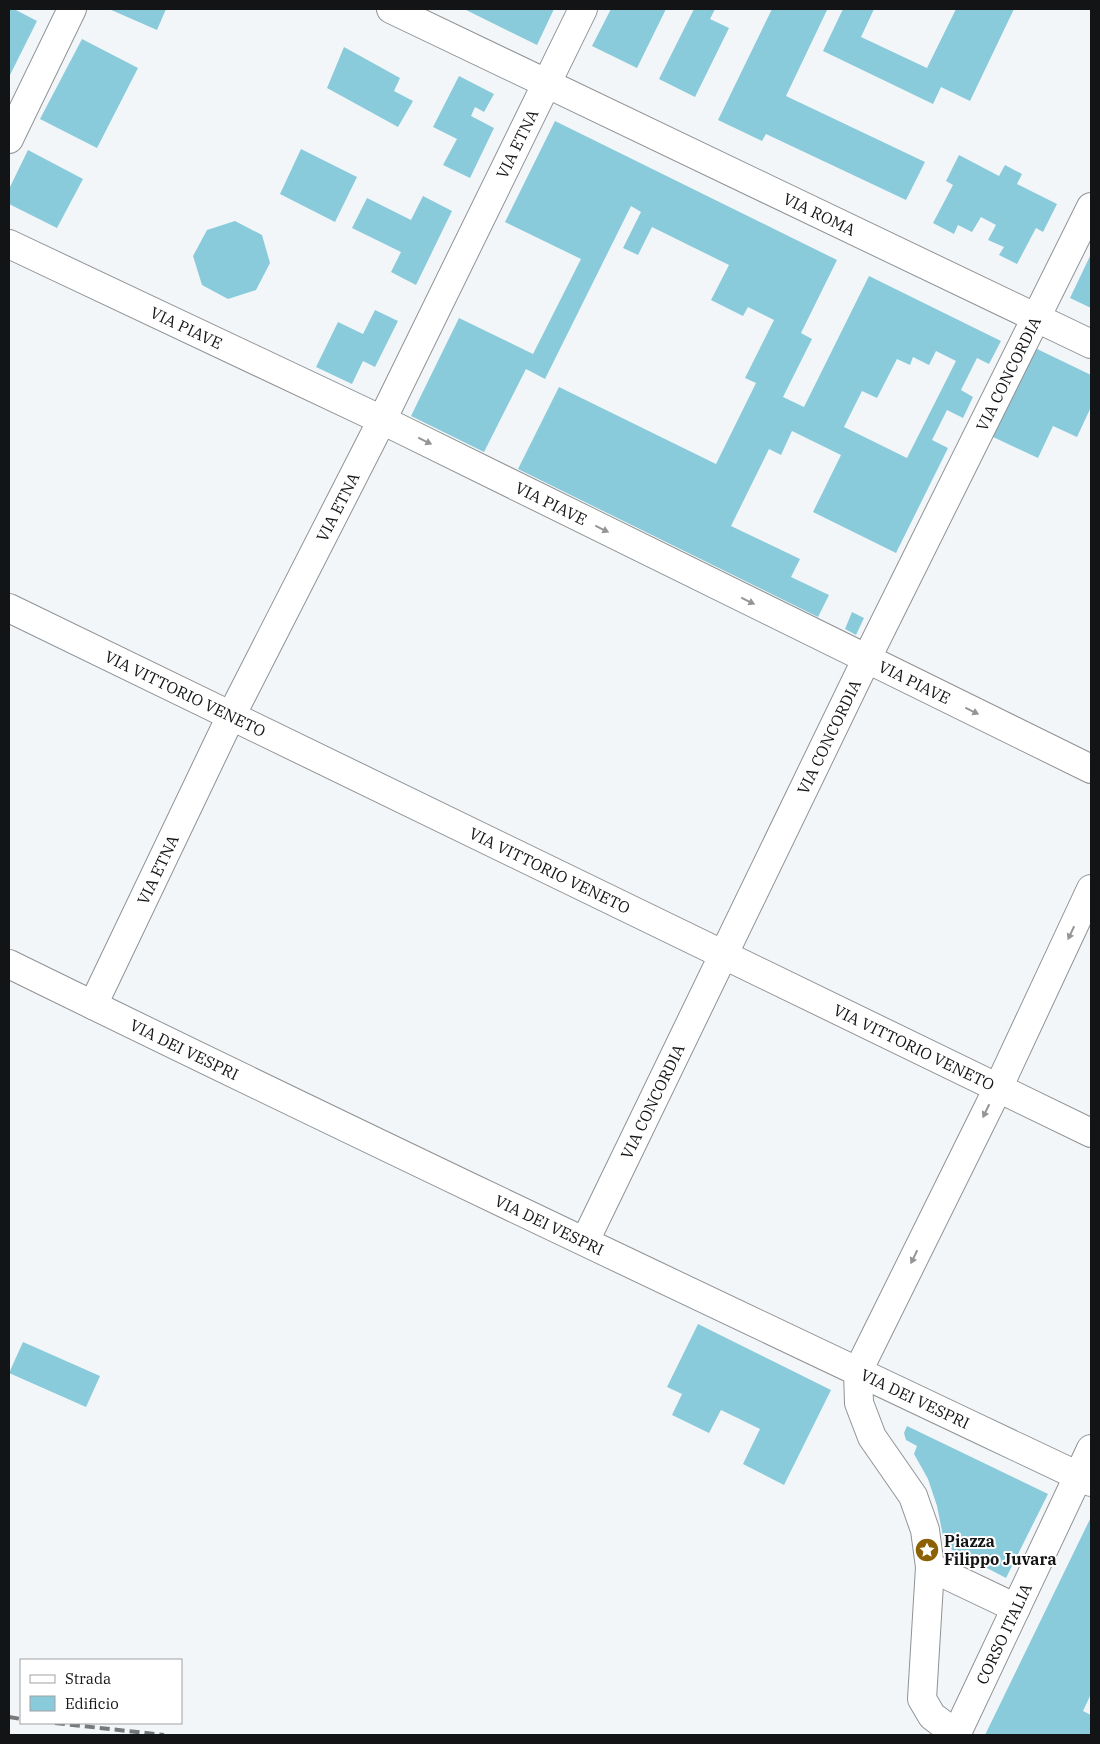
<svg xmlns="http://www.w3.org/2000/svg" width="1100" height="1744" viewBox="0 0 1100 1744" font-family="'IBM Plex Serif',serif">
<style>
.building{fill:#89cbdb;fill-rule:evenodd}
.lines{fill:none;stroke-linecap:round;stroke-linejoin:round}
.minor-casing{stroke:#909395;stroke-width:30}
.minor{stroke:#fff;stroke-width:28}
.rail{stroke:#77797b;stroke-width:4;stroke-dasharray:10 5;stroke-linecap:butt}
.oneway{fill:#959596}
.labels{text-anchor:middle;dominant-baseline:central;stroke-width:4;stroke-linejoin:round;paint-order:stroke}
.street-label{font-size:16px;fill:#131415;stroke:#fff}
.poi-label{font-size:16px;font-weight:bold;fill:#131415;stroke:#fff;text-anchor:start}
</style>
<rect width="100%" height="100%" fill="#f3f6f9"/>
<!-- building -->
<g class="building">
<path d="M9 9H14L37 21 9 77Z"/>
<path d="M109 9H166L157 30Z"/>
<path d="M464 9H554L537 45Z"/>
<path d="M611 9H666L637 68 592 46Z"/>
<path d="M694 9H715L710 19 729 28 695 97 659 79Z"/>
<path d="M772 9 827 10 786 96 925 162 906 200 766 134 762 141 718 120Z"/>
<path d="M843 9H874L861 37 927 68 956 9H1014L970 101 941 87 933 104 823 51Z"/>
<path d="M82 39 138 68 97 148 40 119Z"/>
<path d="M344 47 400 78 394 91 413 101 398 127 327 88Z"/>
<path d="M459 76 494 94 484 112 475 107 471 116 494 128 470 178 443 165 457 139 433 127Z"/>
<path d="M555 121 837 260 801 333 812 339 783 397 804 407 869 276 1001 341 989 364 977 358 961 390 973 397 963 418 947 410 932 440 948 448 896 553 813 512 841 455 792 431 781 455 769 449 731 526 800 559 791 577 829 595 818 617 518 469 559 387 716 464 756 383 745 378 774 320 748 307 743 316 711 300 729 265 652 227 638 255 623 248 641 212 631 206 545 379 526 369 484 452 411 416 459 318 533 354 581 259 505 222ZM936 351 956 361 907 458 844 427 862 391 877 398 897 359 910 365 913 357 929 365Z"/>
<path d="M301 149 357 177 335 222 280 194Z"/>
<path d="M28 150 83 179 57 228 9 204V189Z"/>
<path d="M959 155 999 176 1005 165 1022 174 1017 184 1057 204 1043 232 1036 228 1017 264 999 255 1004 247 988 240 996 225 981 217 972 232 958 225 954 234 933 223 953 185 946 181Z"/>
<path d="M423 196 452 211 416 285 391 272 401 252 352 228 367 198 411 220Z"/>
<path d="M235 221 262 235 270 263 256 290 228 299 202 285 193 256 207 230Z"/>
<path d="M1091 254V308L1070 298Z"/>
<path d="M375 310 398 321 375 367 363 361 352 384 316 367 338 322 363 334Z"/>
<path d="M1033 347 1091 375V407L1077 437 1053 426 1038 458 991 436Z"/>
<path d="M852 612 864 618 856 635 845 629Z"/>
<path d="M698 1324 831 1390 784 1485 743 1464 760 1429 721 1410 709 1433 672 1415 682 1394 667 1387Z"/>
<path d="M23 1342 100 1376 86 1407 9 1373Z"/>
<path d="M907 1426 1048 1494 1006 1578 945 1546 937 1506 928 1479 914 1454 917 1446 906 1440 904 1433Z"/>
<path d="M1091 1517V1694L1083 1711 1091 1715V1735H985Z"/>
</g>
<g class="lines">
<!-- minor casing -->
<g class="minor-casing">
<g id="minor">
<path id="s1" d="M391 9 1091 344"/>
<path d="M9 139 72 9"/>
<path id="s2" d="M9 244 382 420 1091 769"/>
<path id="s3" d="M9 608 1091 1133"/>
<path id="s4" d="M9 964C368 1140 730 1311 1091 1482"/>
<path id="s5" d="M93 1005 231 716 382 420 583 9"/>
<path id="s6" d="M585 1241 866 660 1091 207"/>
<path d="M930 1567 1016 1608"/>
<path d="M956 1734 932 1716 922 1699 930 1567 925 1530 913 1496 872 1437 859 1403 858 1371 999 1086 1091 889"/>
<path id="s7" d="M956 1735 1091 1449"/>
</g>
</g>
<!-- minor -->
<use href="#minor" class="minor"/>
<!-- rail -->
<g class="rail">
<path d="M9 1717 21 1719"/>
<path d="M55 1723 164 1735"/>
</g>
</g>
<!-- one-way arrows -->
<defs><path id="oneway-solid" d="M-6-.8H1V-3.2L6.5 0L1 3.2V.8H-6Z" transform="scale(1.25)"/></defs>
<g class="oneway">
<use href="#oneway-solid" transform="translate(425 441) rotate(26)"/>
<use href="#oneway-solid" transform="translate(602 529) rotate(26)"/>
<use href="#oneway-solid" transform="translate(748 601) rotate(26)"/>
<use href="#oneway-solid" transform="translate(972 711) rotate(26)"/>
<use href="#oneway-solid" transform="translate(1071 933) rotate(115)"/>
<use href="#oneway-solid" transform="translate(986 1111) rotate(116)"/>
<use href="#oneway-solid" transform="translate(914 1257) rotate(116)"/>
</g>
<!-- icons -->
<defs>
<g id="sight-disc" transform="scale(1.25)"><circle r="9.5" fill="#8c6105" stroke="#fff"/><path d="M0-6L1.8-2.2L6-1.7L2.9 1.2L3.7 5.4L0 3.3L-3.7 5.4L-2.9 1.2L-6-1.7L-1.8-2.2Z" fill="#fff"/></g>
</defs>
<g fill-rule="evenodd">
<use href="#sight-disc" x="927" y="1550"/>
</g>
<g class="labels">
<!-- street labels -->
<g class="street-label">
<text stroke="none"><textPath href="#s5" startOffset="960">VIA ETNA</textPath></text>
<text stroke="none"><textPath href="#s1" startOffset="475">VIA ROMA</textPath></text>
<text stroke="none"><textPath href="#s2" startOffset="196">VIA PIAVE</textPath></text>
<text stroke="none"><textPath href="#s6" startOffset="965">VIA CONCORDIA</textPath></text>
<text stroke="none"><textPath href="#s2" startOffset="601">VIA PIAVE</textPath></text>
<text stroke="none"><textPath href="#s5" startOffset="555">VIA ETNA</textPath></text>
<text stroke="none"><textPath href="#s2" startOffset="1006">VIA PIAVE</textPath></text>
<text stroke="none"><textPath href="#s3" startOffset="196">VIA VITTORIO VENETO</textPath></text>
<text stroke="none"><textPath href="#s6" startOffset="560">VIA CONCORDIA</textPath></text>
<text stroke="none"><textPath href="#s5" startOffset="150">VIA ETNA</textPath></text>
<text stroke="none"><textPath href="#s3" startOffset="601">VIA VITTORIO VENETO</textPath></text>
<text stroke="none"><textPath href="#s3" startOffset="1006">VIA VITTORIO VENETO</textPath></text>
<text stroke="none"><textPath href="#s4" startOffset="195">VIA DEI VESPRI</textPath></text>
<text stroke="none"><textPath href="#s6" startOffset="155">VIA CONCORDIA</textPath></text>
<text stroke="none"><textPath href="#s4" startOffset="600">VIA DEI VESPRI</textPath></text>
<text stroke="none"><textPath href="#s4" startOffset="1005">VIA DEI VESPRI</textPath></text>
<text stroke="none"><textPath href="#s7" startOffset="112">CORSO ITALIA</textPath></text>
</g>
<!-- poi labels -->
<g class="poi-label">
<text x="944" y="1541">Piazza<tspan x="944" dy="18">Filippo Juvara</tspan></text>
</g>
</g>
<!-- border -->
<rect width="1100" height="1744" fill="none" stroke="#131415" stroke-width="20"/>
<!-- legend -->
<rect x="20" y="1659" width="162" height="65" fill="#ffffff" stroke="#a1a1a1"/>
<rect x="30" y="1675" width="25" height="8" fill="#ffffff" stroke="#a1a1a1"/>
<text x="65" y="1684" font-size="15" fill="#131415">Strada</text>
<rect x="30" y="1696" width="25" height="15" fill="#89cbdb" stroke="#a1a1a1"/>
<text x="65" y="1709" font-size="15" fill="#131415">Edificio</text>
</svg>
